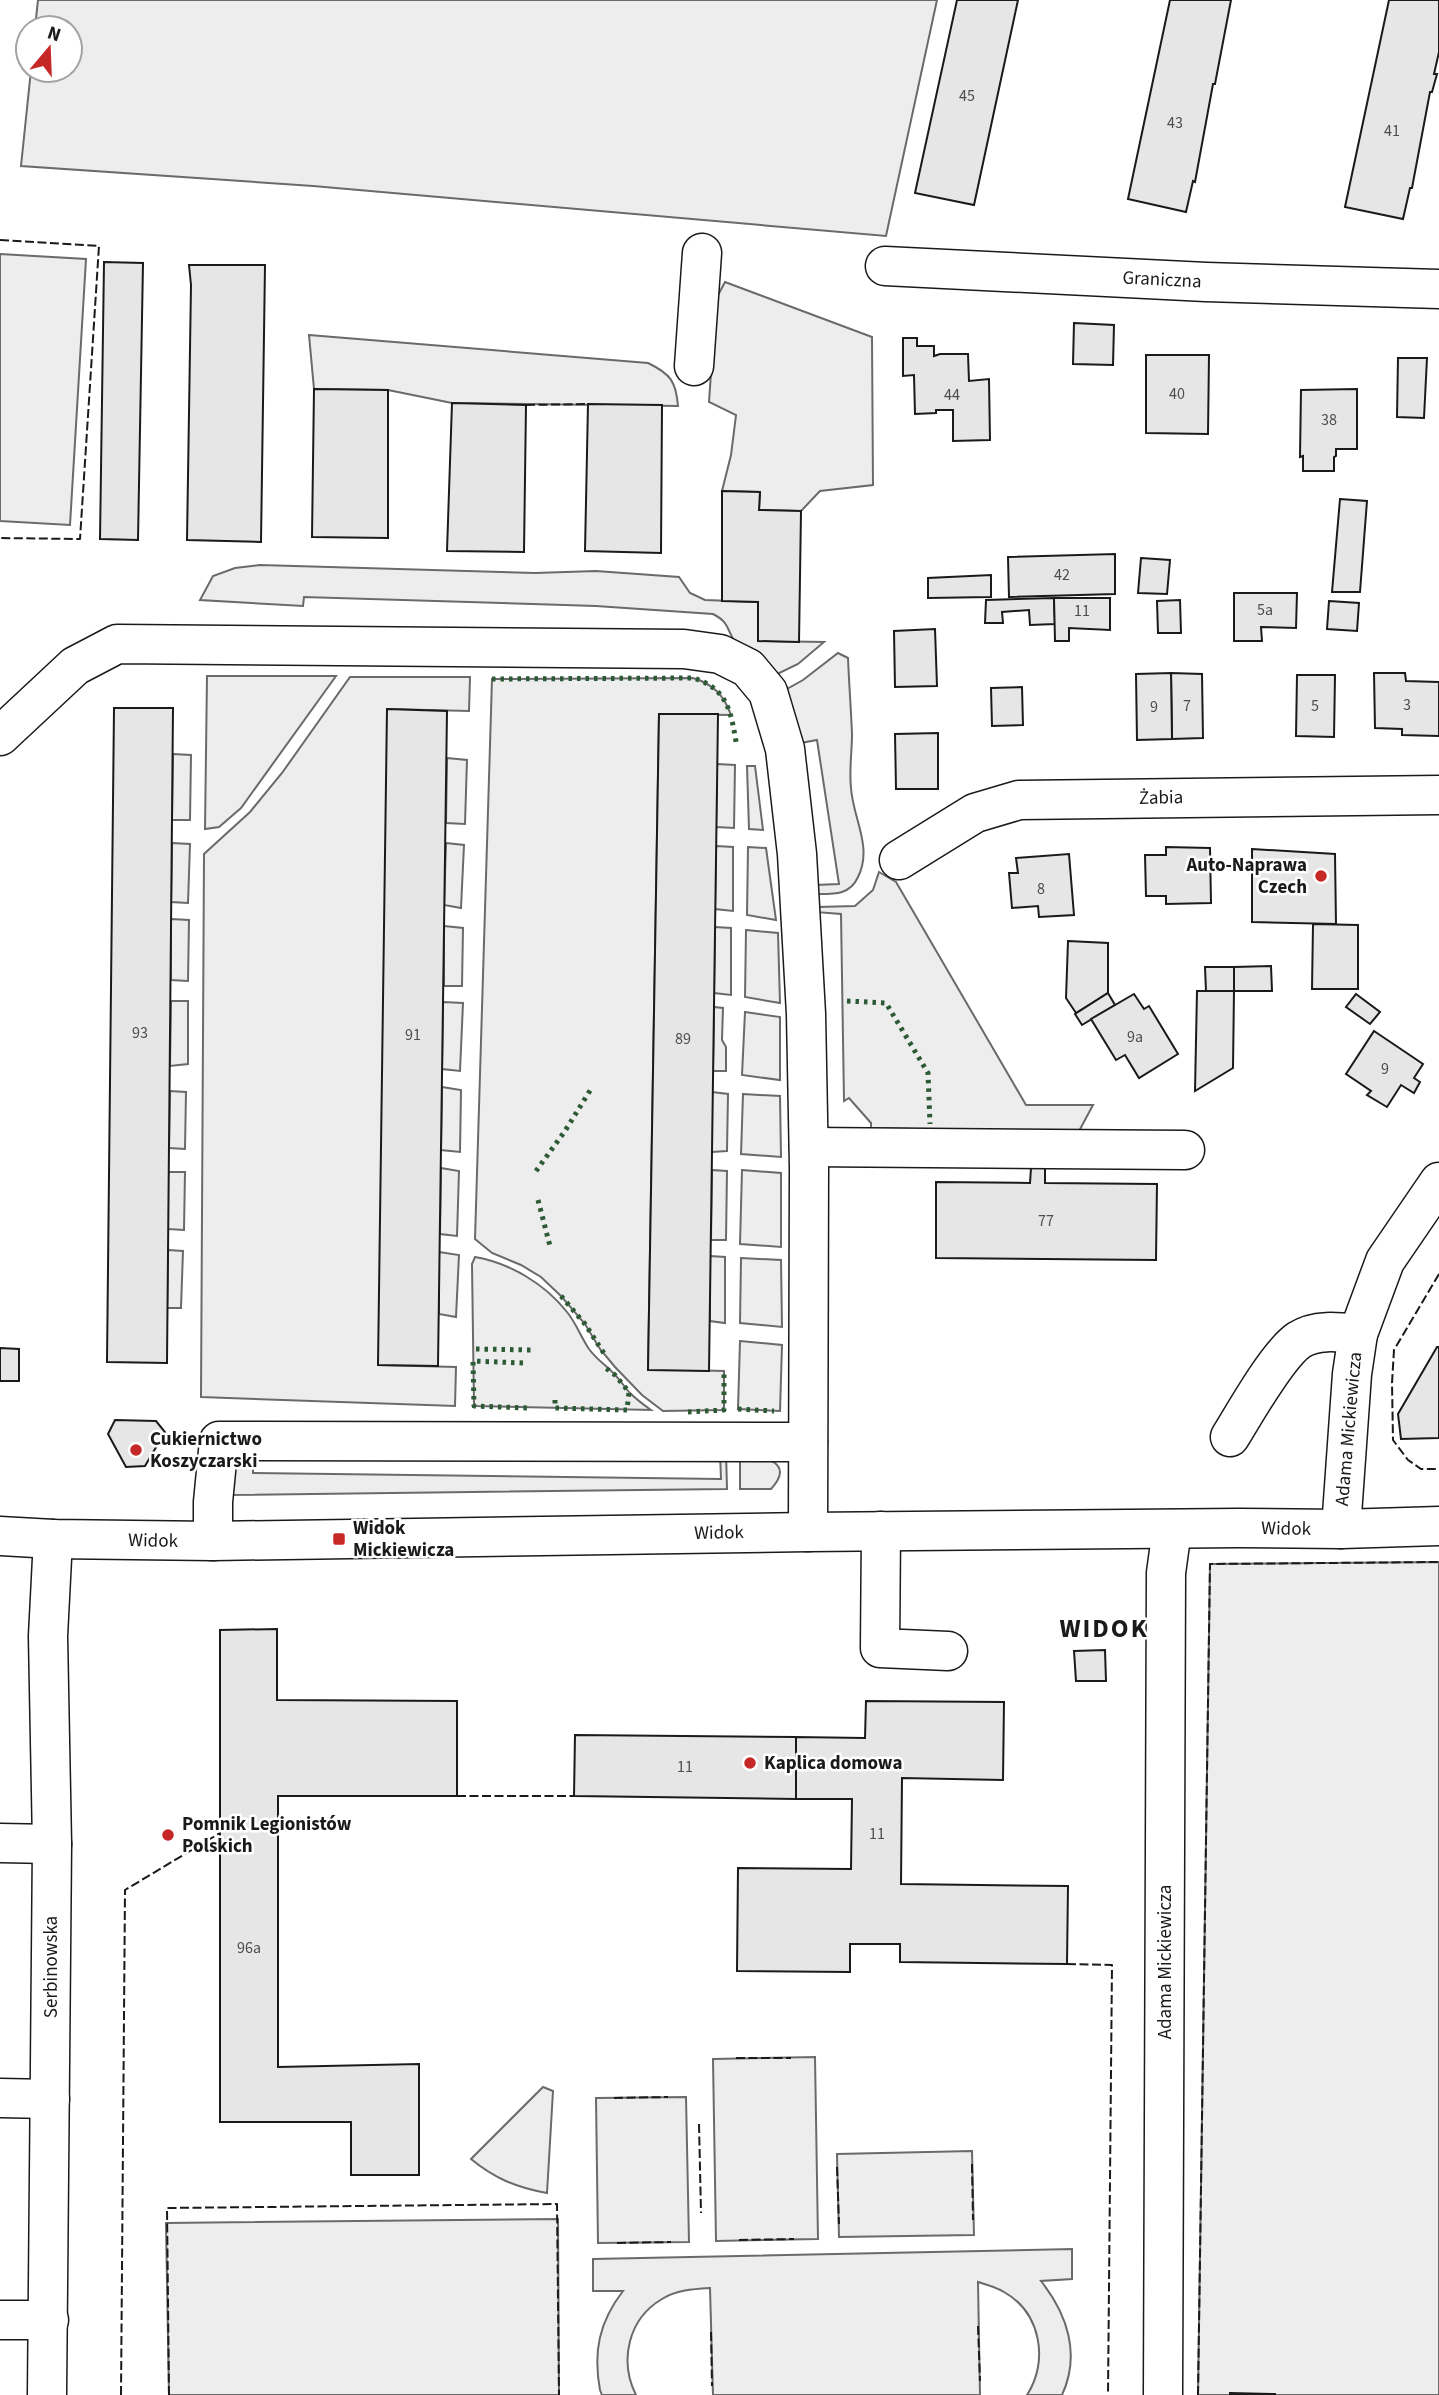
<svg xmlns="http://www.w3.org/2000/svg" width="1439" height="2395" viewBox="0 0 1439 2395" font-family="'Source Sans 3',sans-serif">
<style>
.green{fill:#ededed;stroke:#6a6a6a;stroke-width:2}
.building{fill:#e6e6e6;stroke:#1a1a1a;stroke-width:2}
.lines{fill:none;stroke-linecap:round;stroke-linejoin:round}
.minor-casing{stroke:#1a1a1a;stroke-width:41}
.minor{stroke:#fff;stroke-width:38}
.hedge{stroke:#2b5a34;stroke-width:5;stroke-dasharray:3.5 5;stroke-linecap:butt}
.fence{stroke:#1a1a1a;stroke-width:2;stroke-dasharray:9 3.5;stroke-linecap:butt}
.poi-dot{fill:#c62828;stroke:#fff;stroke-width:2.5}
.labels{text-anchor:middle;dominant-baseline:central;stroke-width:5;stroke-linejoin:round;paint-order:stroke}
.number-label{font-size:16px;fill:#4d4d4d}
.street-label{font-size:19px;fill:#1a1a1a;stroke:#fff}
.poi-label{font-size:19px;font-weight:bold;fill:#1a1a1a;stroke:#fff;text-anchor:start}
.district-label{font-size:26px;font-weight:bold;letter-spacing:2px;fill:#1a1a1a;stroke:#fff}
</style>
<rect width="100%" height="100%" fill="#fff"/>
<!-- green -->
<g class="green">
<path d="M38 0H937L886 236 313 186 21 166 31 70H70V28H35Z"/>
<path d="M0 254 86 259 70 525 0 521Z"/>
<path d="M725 282 872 337 873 485 820 491 801 511 759 510 760 492 722 491 731 455 736 415 709 402 716 299Z"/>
<path d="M309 335 648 363C671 374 676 382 678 406L452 403 388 390 314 389Z"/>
<path d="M260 565 535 573 596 571 679 577 690 593 705 600 758 602V641L824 642 798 664 767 679C757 668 746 657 737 645 726 631 731 623 713 614L596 606 304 597 303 606 200 600 213 576 235 568Z"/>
<path d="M838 653 848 658C849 683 851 709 852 734 852 752 849 770 851 788 853 819 873 847 858 877 850 895 834 894 817 894L815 885 839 884 817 740 795 744 778 694 803 680Z"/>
<path d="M207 676H336L241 808 219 827 205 829Z"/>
<path d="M350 677H470L469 711 388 709 379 1365 456 1367 455 1406 201 1397 204 854 250 812 282 773Z"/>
<path d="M693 678C713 684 724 695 731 715L659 714 648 1369 724 1371V1410L663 1411 642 1395 615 1367 600 1349 585 1324 561 1296 541 1277 521 1265 492 1253 475 1239 492 679Z"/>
<path d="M173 754 191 755 190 820H172Z"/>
<path d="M447 758 467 760 465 824 446 823Z"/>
<path d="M717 764 735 765 734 828 716 827Z"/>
<path d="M747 766H755L763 830 749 829Z"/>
<path d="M172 843 190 844 188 903 171 902Z"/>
<path d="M446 843 464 845 461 908 444 905Z"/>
<path d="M716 846 733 847V911L715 909Z"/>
<path d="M748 847 766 848 776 920 747 915Z"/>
<path d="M879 872 896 882 1026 1105H1093L1078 1133 871 1128V1123L849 1098 844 1101 841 914 815 912 818 907 855 906 873 890Z"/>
<path d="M171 919 189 920 188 981 171 980Z"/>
<path d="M444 926 463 928 462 986H444Z"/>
<path d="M715 927 731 928V995L714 993Z"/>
<path d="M746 930 778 933 780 1003 745 997Z"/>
<path d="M171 1001H188V1064L170 1066Z"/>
<path d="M443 1002 463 1003 460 1071 442 1069Z"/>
<path d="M714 1007 723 1008 722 1040 726 1047V1071H713Z"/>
<path d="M745 1012 780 1017V1080L742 1075Z"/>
<path d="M442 1087 461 1090 460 1152 441 1150Z"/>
<path d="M170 1091 186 1092 185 1149 169 1148Z"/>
<path d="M712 1092 728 1094 727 1151 712 1152Z"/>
<path d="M743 1094 780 1096 781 1157 741 1154Z"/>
<path d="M441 1168 459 1171 457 1236 440 1234Z"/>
<path d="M712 1170 727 1171 726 1240H711Z"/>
<path d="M742 1170 781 1173V1247L740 1244Z"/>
<path d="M168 1172H185L184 1230 168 1229Z"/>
<path d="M168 1250 183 1251 181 1308H167Z"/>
<path d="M439 1252 459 1255 456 1317 439 1314Z"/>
<path d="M710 1256 725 1257V1323L710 1321Z"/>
<path d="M475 1257C510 1263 545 1284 567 1312 576 1323 581 1337 589 1349 597 1360 607 1366 616 1376 621 1381 625 1388 630 1393 636 1399 644 1405 651 1410L474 1406 472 1264Z"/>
<path d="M741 1258 781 1260 782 1327 740 1323Z"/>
<path d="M740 1341 782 1345 780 1411 738 1409Z"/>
<path d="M253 1447V1473L721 1479 720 1452H726L727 1489 226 1495 234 1460Z"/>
<path d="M740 1452C760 1456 797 1461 771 1489H740Z"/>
<path d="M1439 1562V2395H1198L1210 1564Z"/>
<path d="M815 2057 818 2239 716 2241 713 2059Z"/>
<path d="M543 2087 553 2091 547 2193C517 2188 494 2178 471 2159Z"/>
<path d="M686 2097 689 2242 598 2243 596 2098Z"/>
<path d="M972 2151 974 2235 839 2237 837 2154Z"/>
<path d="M558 2219 559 2395H169L166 2223Z"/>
<path d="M1072 2249V2279L1041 2281C1067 2314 1081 2354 1062 2395H1027C1049 2361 1041 2313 1004 2292 996 2287 987 2285 978 2282L980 2395H713L710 2288C693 2289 676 2290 662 2299 628 2319 619 2361 636 2395H602L600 2390C593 2352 599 2322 623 2291H593V2259Z"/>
</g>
<!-- building -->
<g class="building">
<path d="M957 0H1018L974 205 915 193Z"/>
<path d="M1170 0H1231L1215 84H1213L1195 182 1193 181 1186 212 1128 199Z"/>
<path d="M1389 0H1439V52L1434 74H1437L1432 92H1430L1412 188H1410L1403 219 1345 207Z"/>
<path d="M104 262 143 263 138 540 100 539Z"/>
<path d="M189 265H265L261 542 187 540 191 285Z"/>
<path d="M1074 323 1114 325 1113 365 1073 364Z"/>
<path d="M903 338H917V346H934V356L940 354H968L969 381 989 379 990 440 953 441V410H936V413L915 414 914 375 903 376Z"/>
<path d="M1146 355H1209L1208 434 1146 433Z"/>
<path d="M1398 358H1427L1424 418 1397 417Z"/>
<path d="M314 389 388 390V538L312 537Z"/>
<path d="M1357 389V449H1336V456L1334 457V471H1303V456L1300 457 1301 390Z"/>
<path d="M452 403 526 405 524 552 447 551Z"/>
<path d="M588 404 662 405 661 553 585 551Z"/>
<path d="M722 491 760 492 759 510 801 511 799 642 758 641V602L722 601Z"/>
<path d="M1340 499 1367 501 1360 592H1332Z"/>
<path d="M1115 554V594L1009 597 1008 557Z"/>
<path d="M1141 558 1170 560 1167 594 1138 593Z"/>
<path d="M991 575V597L928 598V578Z"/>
<path d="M1234 593H1297L1296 628 1261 627 1262 641H1234Z"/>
<path d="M1054 598 1055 624 1030 625 1029 610 1002 612 1003 623H985L986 600Z"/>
<path d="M1054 598H1110V630L1069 628V641H1055Z"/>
<path d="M1180 600 1181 633H1158L1157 601Z"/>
<path d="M1329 601 1359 603 1357 631 1327 629Z"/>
<path d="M935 629 937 686 895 687 894 631Z"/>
<path d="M1171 673 1202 674 1203 738 1172 739Z"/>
<path d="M1171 673 1172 739 1137 740 1136 674Z"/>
<path d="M1374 673H1405L1406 681 1439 682V736L1402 735V729L1375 728Z"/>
<path d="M1297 675H1335L1334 737 1296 736Z"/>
<path d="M1022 687 1023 725 992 726 991 688Z"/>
<path d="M114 708H173L167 1363 107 1362Z"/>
<path d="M387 709 447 711 438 1366 378 1365Z"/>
<path d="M659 714H718L709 1371 648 1370Z"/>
<path d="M938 733V789H896L895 734Z"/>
<path d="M1166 847 1210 848 1211 903 1166 904V896H1146L1145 855H1166Z"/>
<path d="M1252 849 1335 854 1336 924 1252 922Z"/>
<path d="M1069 854 1074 915 1039 917 1038 906 1012 908 1009 873H1018L1016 858Z"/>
<path d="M1313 924 1358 925V989H1312Z"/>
<path d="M1068 941 1108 943V993L1076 1013 1066 998Z"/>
<path d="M1271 966 1272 991H1234V967Z"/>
<path d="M1205 967H1234V991H1206Z"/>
<path d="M1197 991H1234L1233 1068 1195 1091Z"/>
<path d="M1108 993 1115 1005 1082 1025 1075 1014Z"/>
<path d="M1134 994 1144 1009 1149 1006 1178 1054 1139 1078 1125 1055 1116 1060 1091 1019Z"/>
<path d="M1356 994 1380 1012 1370 1024 1346 1007Z"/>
<path d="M1374 1031 1423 1064 1414 1078 1420 1082 1414 1093 1401 1085 1387 1107 1367 1095 1371 1091 1346 1074Z"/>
<path d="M1031 1168H1045V1183L1157 1184 1156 1260 936 1258V1182L1030 1183Z"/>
<path d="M1437 1347H1439V1438L1401 1439 1398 1414Z"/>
<path d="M0 1348 19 1349V1381H0Z"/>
<path d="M115 1420 156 1421 165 1432 145 1466 126 1467 108 1434Z"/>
<path d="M277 1629V1700L457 1701V1796H278V2067L419 2064V2175H351V2122H220V1630Z"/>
<path d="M1105 1650 1106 1681H1076L1074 1651Z"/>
<path d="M866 1701 1004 1702 1003 1780 902 1778 901 1884 1068 1886 1067 1964 900 1962V1944H850V1972L737 1971 738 1868 851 1869 852 1799H796V1737L865 1738Z"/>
<path d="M575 1735 796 1737V1799L574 1796Z"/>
<path d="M1230 2393 1275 2394V2395H1230Z"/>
</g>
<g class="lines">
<!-- minor casing -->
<g class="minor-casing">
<g id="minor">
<path d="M885 266 1206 282 1439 289"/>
<path d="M694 366 702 253"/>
<path d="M0 736 75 666 117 644 684 649 720 654 748 668 768 692 785 749 797 854 806 1014 809 1167 808 1532"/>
<path d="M899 860 975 813 1019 800 1439 795"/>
<path d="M809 1147 1185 1150"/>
<path d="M1230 1437C1245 1413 1277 1355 1299 1340 1316 1329 1339 1332 1358 1334"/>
<path d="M1341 1529 1352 1374 1358 1334 1385 1261 1439 1182"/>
<path d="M881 1531 880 1648 948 1651"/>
<path d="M0 1536 53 1539 213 1541 808 1532 1239 1528 1341 1529 1439 1526"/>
<path d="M213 1541V1502L219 1441 808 1442"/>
<path d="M0 1843 52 1844"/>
<path d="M0 2098 50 2099"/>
<path d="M0 2320H49"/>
<path d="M47 2395 52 1844 48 1636 53 1539"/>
<path d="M1163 2395 1166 1573 1172 1529"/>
</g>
</g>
<!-- minor -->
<use href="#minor" class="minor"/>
<!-- hedge -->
<g class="hedge">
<path d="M492 679 693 678C730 689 731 715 737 747"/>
<path d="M847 1001 886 1003 928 1073 930 1124"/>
<path d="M536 1171 565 1131 591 1089"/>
<path d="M538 1200 550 1246"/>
<path d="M561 1296 585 1324 605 1355"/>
<path d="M476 1349 533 1350"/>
<path d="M523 1363 473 1361 474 1406 527 1408"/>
<path d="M555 1400V1408L627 1410 629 1392 615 1375 603 1366"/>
<path d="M738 1409 774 1411"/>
<path d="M688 1412 724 1410V1371"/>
</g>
<!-- fence -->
<g class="fence">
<path d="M0 240 99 246 80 539 0 538"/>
<path d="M526 405 588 404"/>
<path d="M1439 1274 1394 1350 1392 1383 1393 1440 1408 1460 1421 1469H1439"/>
<path d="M457 1796H574"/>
<path d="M1067 1964 1112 1965 1108 2395"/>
<path d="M736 2058H791"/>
<path d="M614 2098 668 2097"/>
<path d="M699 2124 701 2213"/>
<path d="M972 2164 973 2220"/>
<path d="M837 2167 839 2224"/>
<path d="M739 2240 794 2239"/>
<path d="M617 2243 671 2242"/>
<path d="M978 2326 980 2381"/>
<path d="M711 2332 712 2386"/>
<path d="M121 2395 125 1890 220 1833"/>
<path d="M169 2395 167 2208 557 2204 559 2395"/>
<path d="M1198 2395 1210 1564 1439 1562"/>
</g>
</g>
<!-- markers -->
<g class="poi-dot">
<circle cx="1321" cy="876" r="7"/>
<circle cx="136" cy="1450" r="7"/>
<rect x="332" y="1532" width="14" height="14" rx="3.5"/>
<circle cx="750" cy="1763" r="7"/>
<circle cx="168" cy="1835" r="7"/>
</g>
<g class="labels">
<!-- number labels -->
<g class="number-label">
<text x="967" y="96">45</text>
<text x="1175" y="123">43</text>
<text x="1392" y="131">41</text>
<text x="1177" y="394">40</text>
<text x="952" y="395">44</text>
<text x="1329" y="420">38</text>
<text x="1062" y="575">42</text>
<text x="1265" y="610">5a</text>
<text x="1082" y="611">11</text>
<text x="1407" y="705">3</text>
<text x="1187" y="706">7</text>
<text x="1315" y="706">5</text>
<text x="1154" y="707">9</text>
<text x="1041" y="889">8</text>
<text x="140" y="1033">93</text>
<text x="413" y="1035">91</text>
<text x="1135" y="1037">9a</text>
<text x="683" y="1039">89</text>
<text x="1385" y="1069">9</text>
<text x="1046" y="1221">77</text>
<text x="685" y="1767">11</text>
<text x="877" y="1834">11</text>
<text x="249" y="1948">96a</text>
</g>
<!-- street labels -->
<g class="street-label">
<text transform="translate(1162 280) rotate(3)">Graniczna</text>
<text transform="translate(1161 798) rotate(-1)">Żabia</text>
<text transform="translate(1349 1429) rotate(-85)">Adama Mickiewicza</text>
<text transform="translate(1286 1529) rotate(1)">Widok</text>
<text transform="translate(719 1533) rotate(-1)">Widok</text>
<text transform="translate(153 1541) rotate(1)">Widok</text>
<text transform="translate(1165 1962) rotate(-90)">Adama Mickiewicza</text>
<text transform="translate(51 1967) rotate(-90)">Serbinowska</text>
</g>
<!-- poi labels -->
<g class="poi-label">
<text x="1307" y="865" text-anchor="end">Auto-Naprawa<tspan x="1307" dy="22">Czech</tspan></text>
<text x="150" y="1439">Cukiernictwo<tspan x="150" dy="22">Koszyczarski</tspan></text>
<text x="353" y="1528">Widok<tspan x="353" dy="22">Mickiewicza</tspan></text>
<text x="764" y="1763">Kaplica domowa</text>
<text x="182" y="1824">Pomnik Legionistów<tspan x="182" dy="22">Polskich</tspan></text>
</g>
<!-- district labels -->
<g class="district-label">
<text x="1104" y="1628">WIDOK</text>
</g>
</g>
<!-- north arrow -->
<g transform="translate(49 49) rotate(19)"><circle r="33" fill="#ffffff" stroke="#a3a3a3" stroke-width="2"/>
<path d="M0-5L12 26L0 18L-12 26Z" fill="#c62828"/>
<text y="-10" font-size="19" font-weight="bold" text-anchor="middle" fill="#1a1a1a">N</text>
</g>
</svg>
